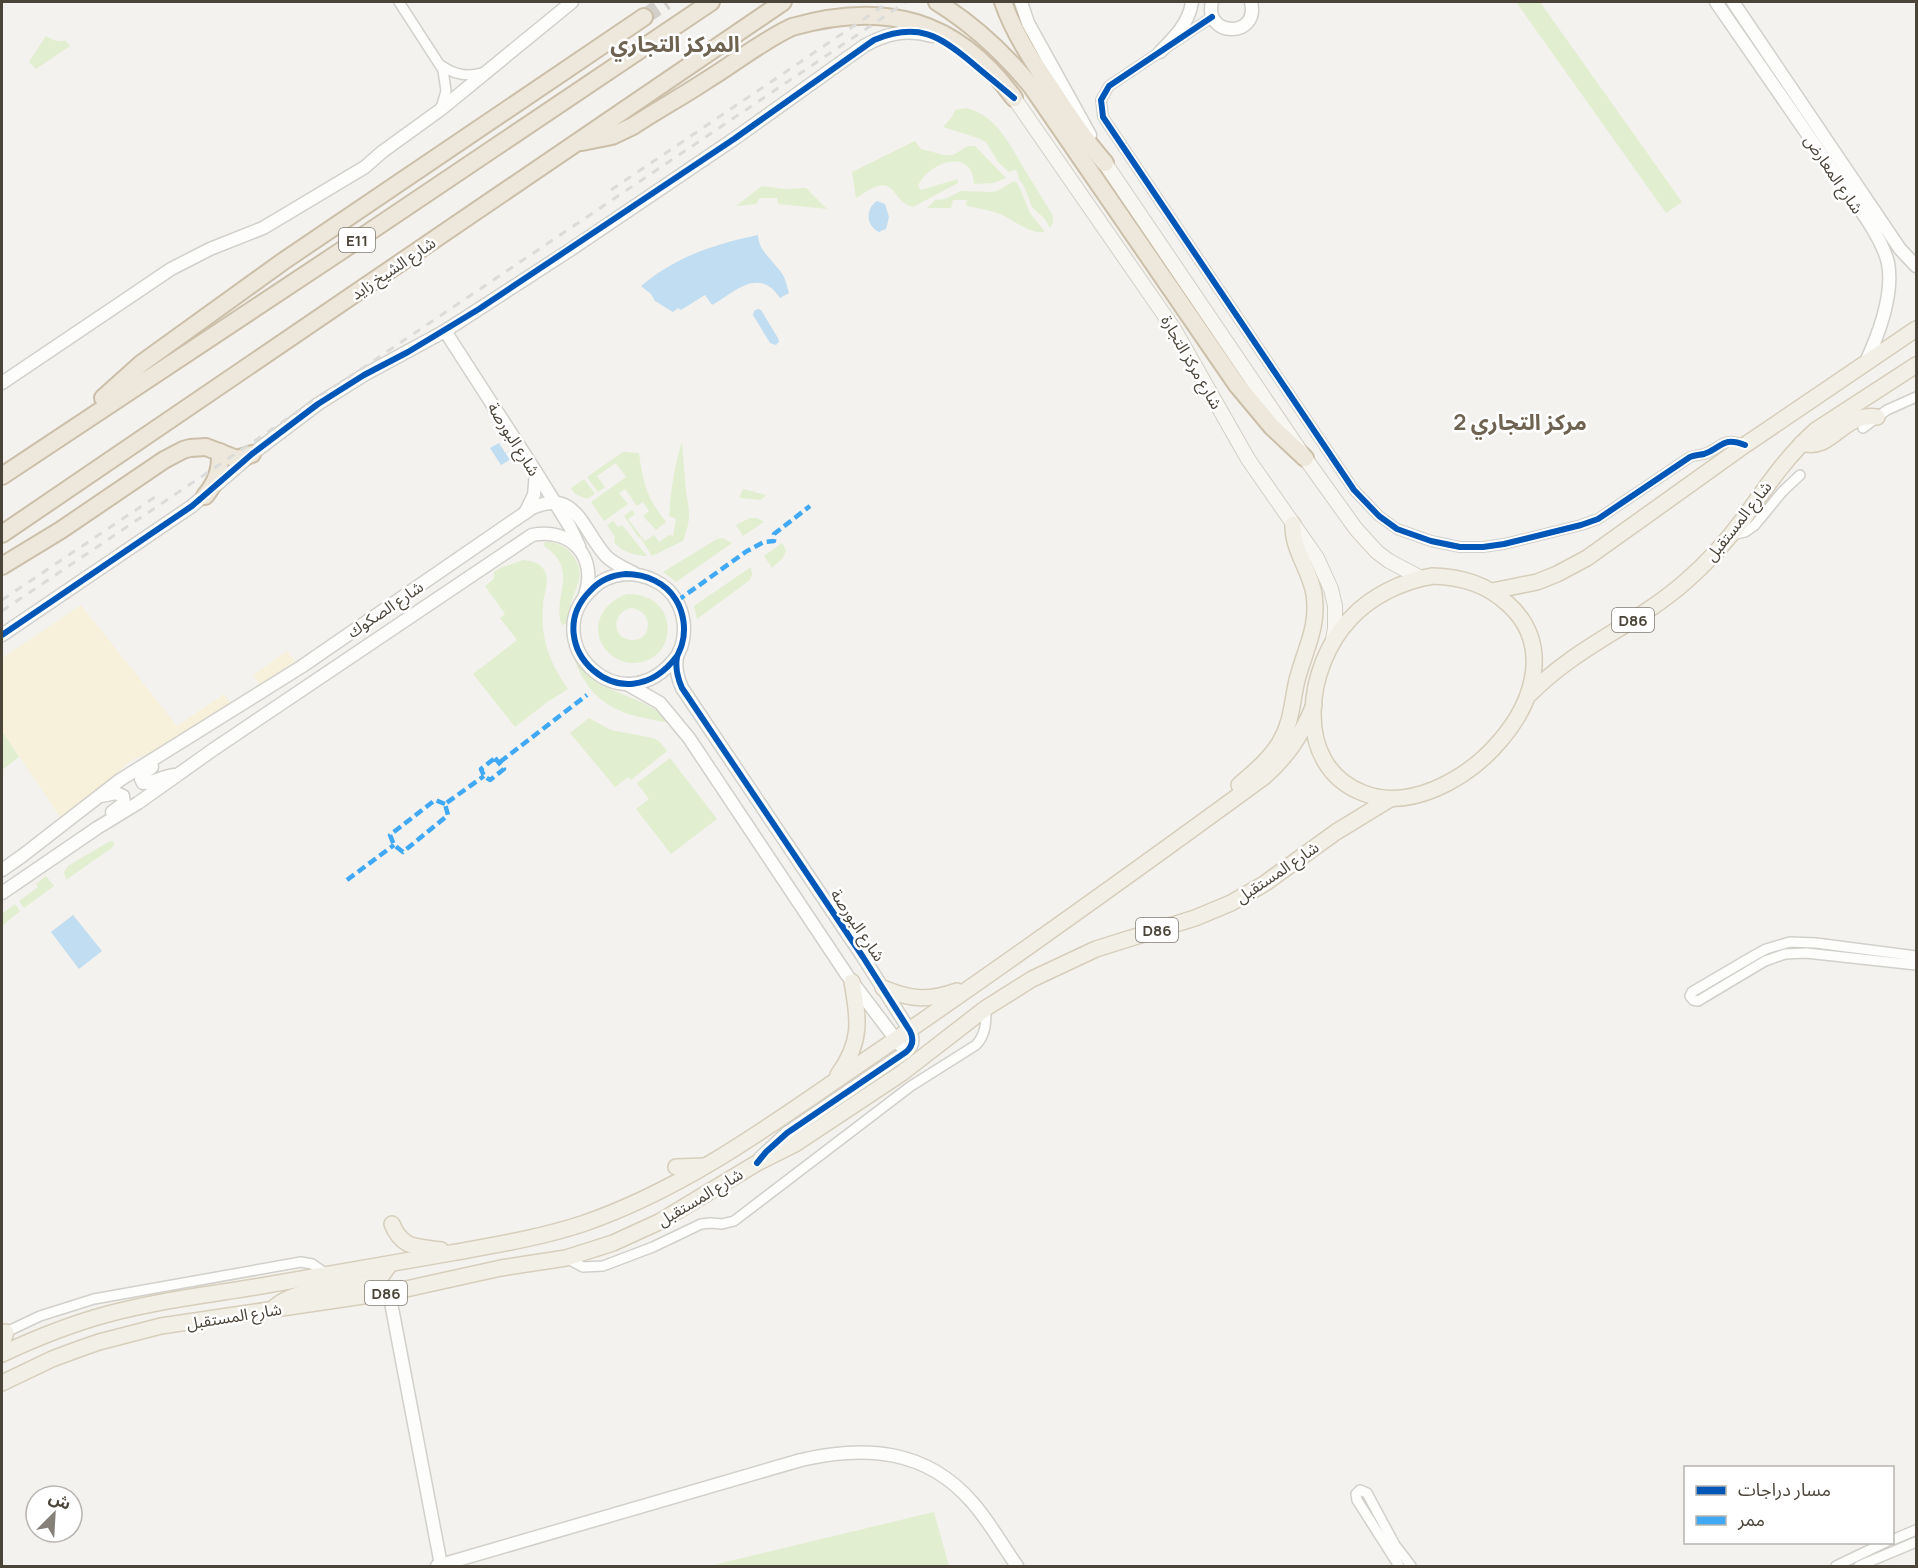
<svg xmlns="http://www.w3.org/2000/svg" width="1918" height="1568" viewBox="0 0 1918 1568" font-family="Manrope,'Noto Sans Arabic',sans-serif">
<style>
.green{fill:#e1eecf;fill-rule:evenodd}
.sand{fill:#f7f0da}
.water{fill:#c0ddf1}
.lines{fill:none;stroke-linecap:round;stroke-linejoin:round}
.motorway-tunnel{stroke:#d2cfca;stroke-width:16;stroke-dasharray:16 8;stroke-linecap:butt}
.minor-casing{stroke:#d2d0cb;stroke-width:12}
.tertiary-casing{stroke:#d2d0cb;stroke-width:15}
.secondary-casing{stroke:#d3cfc5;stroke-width:16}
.primary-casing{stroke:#d6cebb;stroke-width:18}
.motorway-casing{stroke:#ccbfa9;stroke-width:20}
.minor{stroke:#fdfdfc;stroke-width:9}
.tertiary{stroke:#fdfdfc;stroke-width:12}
.secondary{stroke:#f7f6f1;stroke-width:14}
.primary{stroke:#f2efe6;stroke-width:15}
.motorway{stroke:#ede8db;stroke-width:16}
.rail{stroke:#dbdbda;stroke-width:3;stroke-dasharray:8 8;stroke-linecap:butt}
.quiet{stroke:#3fa9f5;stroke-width:4.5;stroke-dasharray:9 4.5;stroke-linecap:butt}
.cycleway-casing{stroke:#fff;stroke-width:10}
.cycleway{stroke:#0057b8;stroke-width:6}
.labels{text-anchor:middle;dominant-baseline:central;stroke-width:5;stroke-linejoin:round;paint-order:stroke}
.shield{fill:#fff;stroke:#817c74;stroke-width:1.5}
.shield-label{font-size:15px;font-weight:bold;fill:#4b4439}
.street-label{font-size:16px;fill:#4b4439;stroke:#fff}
.district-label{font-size:22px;font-weight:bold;fill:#6e6250;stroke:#fff}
</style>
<rect width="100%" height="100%" fill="#f4f2ee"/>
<!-- green -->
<g class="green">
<path d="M1516 2H1540L1682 202 1666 213Z"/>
<path d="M46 36C53 40 58 43 65 40L70 46 36 69 29 62Z"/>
<path d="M966 108C997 115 1011 147 1026 172 1035 186 1044 201 1053 216V222L1050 228 1045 219 1032 207 1024 186 1019 179 1017 171 1014 170 1009 172 998 162 986 142 978 138 943 127 952 117 955 110Z"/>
<path d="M915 141 921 149 944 155H953L968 146H975L1006 178 994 183 974 184C973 146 927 163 918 186L921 190 958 179V183L913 207C895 203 895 181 878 186 870 188 863 194 856 198L852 172Z"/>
<path d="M1014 181 1018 184 1030 213 1045 232C1030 235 1014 220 1000 214 989 210 977 208 966 206L967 200H953L951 208H927L935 200 945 199 961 191 989 192 997 191Z"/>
<path d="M762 186 784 189 806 188 827 209 778 204 777 198H760L756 204 736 206Z"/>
<path d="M682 442C683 455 684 467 685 480 687 508 694 512 683 541L652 556 640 537 639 538 624 516 632 510 635 514 628 519 645 541 654 535 659 542 669 535 673 536 676 519 669 516C671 490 674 467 682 442Z"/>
<path d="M623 452 639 453C643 483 647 498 666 522L656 530 643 516 649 511 643 502 637 506 625 489 619 493 628 504 604 521 591 502 626 477 616 463 597 476 605 487 598 492 587 477Z"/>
<path d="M584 479 595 494 587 499 575 494 571 488Z"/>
<path d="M743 489 766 495 761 500 739 498Z"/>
<path d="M750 518H757L764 522 743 536 736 525Z"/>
<path d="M613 521 618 527 622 525 647 556C635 556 621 551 614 542L615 537 607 525Z"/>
<path d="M722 538 732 543 676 582 663 572 717 539Z"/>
<path d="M545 542C554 542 564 545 570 552 586 571 579 580 572 600 570 608 568 616 566 624L563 625 561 623C554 591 579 570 544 546Z"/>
<path d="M782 543 786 550 783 558 772 568 764 556Z"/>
<path d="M523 560C533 561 542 563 546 574 549 583 543 596 543 606 540 639 550 663 568 689L546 703 515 727 473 674 517 640 500 618 505 614 485 586 494 579V572L500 568Z"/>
<path d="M751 567 752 575 750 580 697 619 694 606Z"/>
<path d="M627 594C682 593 679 664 632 663 623 663 614 658 608 652 587 630 602 602 627 594ZM631 608C655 611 652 642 631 640 611 638 612 612 631 608Z"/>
<path d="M574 659C597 695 637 692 666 718L667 722C660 722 652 719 644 718 607 710 588 695 574 659Z"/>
<path d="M589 718 611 730 653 738 659 741 667 751 631 780 628 777 615 787 570 733Z"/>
<path d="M2 731 19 757 2 770Z"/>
<path d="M670 758 717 819 671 854 636 809 649 799 637 783Z"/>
<path d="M110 841 114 842 113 847 66 880 64 872 68 866Z"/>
<path d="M46 876 54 886 24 908 19 901 38 887 36 884Z"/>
<path d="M15 904 20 911 2 926V914Z"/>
<path d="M934 1512 949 1566H712L725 1562Z"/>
</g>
<!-- sand -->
<g class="sand">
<path d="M81 605 177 726 224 694 231 704C207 719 184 735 159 749 149 754 138 756 129 762L63 821 2 731V658Z"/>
<path d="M287 651 295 661 260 685 253 675Z"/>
</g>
<!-- water -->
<g class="water">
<path d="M877 201 885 204 889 217 886 229 879 232C866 226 865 209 877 201Z"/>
<path d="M758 235C758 251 775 262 783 275 786 281 787 287 789 293L780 298C759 266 735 292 712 305L705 295 681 310 678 308 673 312 655 301 651 294 641 286C675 257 715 244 758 235Z"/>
<path d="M758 309 761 310 778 338 779 342 776 345 770 343 753 315 754 311Z"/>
<path d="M499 443 510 460 501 465 490 448Z"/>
<path d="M73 915 102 951 79 969 51 932Z"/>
</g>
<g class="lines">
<!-- motorway-tunnel -->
<path class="motorway-tunnel" d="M644 17 666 2"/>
<!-- minor casing -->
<g class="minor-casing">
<g id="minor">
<path d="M399 2 443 70 446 91 441 108"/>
<path d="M1212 17 1109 86 1101 100 1103 117 1354 490 1379 516 1397 529 1431 541 1460 547H1483L1504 544 1581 525 1598 519 1690 457C1695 455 1700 455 1704 454 1722 448 1722 436 1745 445"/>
<path d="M442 66C455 75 467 77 482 73"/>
<path d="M1863 428 1887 410 1916 397"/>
<path d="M1731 535 1745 532 1755 525 1782 492 1800 475"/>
<path d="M1916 956 1816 943 1790 942 1766 949 1755 955 1692 992 1690 996 1693 1000 1698 1001 1765 961 1785 954 1806 953 1916 965"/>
<path d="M566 1258 583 1267 603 1266 653 1247 701 1224 711 1223 722 1224 734 1221 911 1086 976 1045C986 1034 986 1023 986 1008"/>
<path d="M2 1334 40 1316 94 1299 301 1262 312 1264 328 1275"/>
<path d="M1892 1540 1916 1530"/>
<path d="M1399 1566 1357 1500 1356 1494 1360 1490 1367 1493 1395 1545 1411 1566"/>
<path d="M1836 1566 1886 1542"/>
<path d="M1859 1566 1916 1542"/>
</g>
</g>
<!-- tertiary casing -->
<g class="tertiary-casing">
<g id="tertiary">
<path d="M1021 2 1028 23 1090 135"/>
<path d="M1212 2C1203 37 1260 39 1251 2"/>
<path d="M1716 2C1755 59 1795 116 1835 174 1851 197 1882 236 1888 263 1894 294 1878 336 1865 364"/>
<path d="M1733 2 1900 249 1916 266"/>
<path d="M1160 52C1175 37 1189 23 1192 2"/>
<path d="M445 331 536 472 570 527 579 546"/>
<path d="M2 383 171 269 210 249 263 228 365 167 382 152 440 110 572 2"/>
<path d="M525 513 534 495 536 473"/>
<path d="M2 635 192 506 252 454 318 404 364 375 445 331 570 250 734 139 864 46C886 33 907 29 932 36"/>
<path d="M677 656C623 728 537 644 590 591 599 581 612 575 626 574 646 574 666 583 676 600 684 613 686 630 682 644 681 649 678 653 677 657 675 668 678 679 682 688L863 957 910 1031C914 1039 913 1046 906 1052L787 1133 760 1158"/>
<path d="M627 684 660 703 689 738 847 975 900 1045"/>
<path d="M152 767 142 775 141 779 143 783C152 784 164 775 175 775"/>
<path d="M101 796 116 793 123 796 124 803 112 812"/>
<path d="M2 870 22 856 120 780 301 667 532 508C577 488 582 530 606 556 614 564 624 568 634 573"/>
<path d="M2 893 97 828 138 803 214 749 532 535C571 527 598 557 585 595"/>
<path d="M389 1292 441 1565"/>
<path d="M437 1566 801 1460C865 1445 926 1449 972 1502 989 1521 1002 1545 1017 1566"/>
</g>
</g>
<!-- secondary casing -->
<g class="secondary-casing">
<g id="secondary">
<path d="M1014 98 1174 329 1248 459 1317 558 1331 589 1335 606V629L1333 639"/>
<path d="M1105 163 1305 458 1356 529 1377 552 1389 561 1421 578"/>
</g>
</g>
<!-- primary casing -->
<g class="primary-casing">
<g id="primary">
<path d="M1802 443C1831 453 1842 412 1877 417"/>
<path d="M1433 576C1462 577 1486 584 1508 604 1593 681 1451 828 1363 793 1291 765 1306 665 1350 619 1371 596 1402 581 1433 576Z"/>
<path d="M1492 591 1537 582 1557 574 1587 558 1745 445 1916 329"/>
<path d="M1530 694C1577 646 1636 625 1685 582 1707 563 1727 541 1744 518 1767 486 1786 457 1816 430L1916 365"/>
<path d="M1239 785C1254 772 1270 759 1280 742 1292 722 1292 701 1297 680 1305 649 1319 627 1314 594 1310 570 1292 549 1293 524"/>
<path d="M883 988C911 1000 928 1001 957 991"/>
<path d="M838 1075C862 1042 859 1020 852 982"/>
<path d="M676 1167 705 1166"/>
<path d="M392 1224C403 1250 417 1246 441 1250"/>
<path d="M274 1308C292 1289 346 1286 372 1282L380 1278 390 1264"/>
<path d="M2 1344 6 1332"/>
<path d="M2 1354C36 1338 71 1324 108 1314 156 1301 206 1295 255 1287 320 1276 385 1265 451 1253 495 1245 539 1238 582 1224 688 1188 779 1119 870 1057 1003 966 1134 872 1264 777 1288 756 1302 734 1314 705"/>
<path d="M2 1383 52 1359 79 1349 99 1342 161 1326 397 1291 501 1268 566 1258 613 1243 659 1222 757 1163 795 1144 902 1073 986 1008 1032 979 1096 949 1195 918 1231 903 1264 884 1336 832 1390 799"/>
</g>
</g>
<!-- motorway casing -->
<g class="motorway-casing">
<g id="motorway">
<path d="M937 2C974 25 1004 53 1032 87L1237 385 1272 427 1305 458"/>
<path d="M1003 2C1014 33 1031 59 1050 87 1067 113 1084 139 1105 163"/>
<path d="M582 142 612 136 633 126C657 110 683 96 707 80 735 63 762 41 792 27 886 0 957 20 1014 98"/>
<path d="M103 398 142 363 285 260 644 17"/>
<path d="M2 476 338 253 711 2"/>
<path d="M205 496C216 483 221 470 220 452"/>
<path d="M2 534 783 2"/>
<path d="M2 566 61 530 164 460 183 450 190 448 206 447 237 459 252 454"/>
</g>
</g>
<!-- minor -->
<use href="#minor" class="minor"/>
<!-- tertiary -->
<use href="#tertiary" class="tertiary"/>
<!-- secondary -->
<use href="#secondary" class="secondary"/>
<!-- primary -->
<use href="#primary" class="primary"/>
<!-- motorway -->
<use href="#motorway" class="motorway"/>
<!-- rail -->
<g class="rail">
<path d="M611 190 889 2"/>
<path d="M2 600 155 497"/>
<path d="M2 611 906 2"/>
</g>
<!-- quiet -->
<g class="quiet">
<path d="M677 601 747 551 764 542 774 541V534L810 506"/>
<path d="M495 758 504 769 490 780 484 776 481 769Z"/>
<path d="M500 762 587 695"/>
<path d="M445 804 435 800 390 835 394 845 403 852 448 815 445 804 484 776"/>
<path d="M347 880 394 845"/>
</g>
<!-- cycleway casing -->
<g class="cycleway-casing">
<g id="cycleway">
<path d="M1212 17 1109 86 1101 100 1103 117 1354 490 1379 516 1397 529 1431 541 1460 547H1483L1504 544 1581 525 1598 519 1690 457C1695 455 1700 455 1704 454 1722 448 1722 436 1745 445"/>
<path d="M2 635 192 506 252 454 318 404 364 375 408 352 479 309 734 139 874 40C917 22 939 35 971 62 985 74 1000 86 1014 98"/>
<path d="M677 656C623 728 537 644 590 591 599 581 612 575 626 574 646 574 666 583 676 600 684 613 686 630 682 644 681 649 678 653 677 657 675 668 678 679 682 688L863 957 910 1031C914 1039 913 1046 906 1052L787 1133 766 1152 757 1163"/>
</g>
</g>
<!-- cycleway -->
<use href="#cycleway" class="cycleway"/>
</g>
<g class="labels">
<!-- shield labels -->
<g class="shield">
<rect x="339" y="228" width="36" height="24" rx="4.5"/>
<rect x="1612" y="608" width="42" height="24" rx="4.5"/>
<rect x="1136" y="918" width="42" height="24" rx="4.5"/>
<rect x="365" y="1281" width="42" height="24" rx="4.5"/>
</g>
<g class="shield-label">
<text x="357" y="240">E11</text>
<text x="1633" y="620">D86</text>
<text x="1157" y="930">D86</text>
<text x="386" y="1293">D86</text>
</g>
<!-- street labels -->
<g class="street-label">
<text transform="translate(1834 174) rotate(56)">شارع المعارض</text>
<text transform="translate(393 268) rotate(-34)">شارع الشيخ زايد</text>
<text transform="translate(1192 362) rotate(60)">شارع مركز التجارة</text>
<text transform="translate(514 439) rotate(58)">شارع البورصة</text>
<text transform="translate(1738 521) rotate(-52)">شارع المستقبل</text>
<text transform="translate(385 609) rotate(-34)">شارع الصكوك</text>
<text transform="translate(1277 872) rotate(-34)">شارع المستقبل</text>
<text transform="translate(858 925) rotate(56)">شارع البورصة</text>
<text transform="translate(700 1197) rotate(-31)">شارع المستقبل</text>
<text transform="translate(234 1316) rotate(-9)">شارع المستقبل</text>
</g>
<!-- district labels -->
<g class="district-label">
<text x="675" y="44">المركز التجاري</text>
<text x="1520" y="422">مركز التجاري 2</text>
</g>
</g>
<!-- border -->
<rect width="1918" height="1568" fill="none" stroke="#4b4439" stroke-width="6"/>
<!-- legend -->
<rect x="1684" y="1466" width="210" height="78" fill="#ffffff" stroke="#b7b4b0" stroke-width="1.5"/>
<rect x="1696" y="1486" width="30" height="9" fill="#0057b8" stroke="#b7b4b0" stroke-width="1.5"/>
<text x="1738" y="1496" font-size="18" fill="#4b4439">مسار دراجات</text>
<rect x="1696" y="1516" width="30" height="9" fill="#3fa9f5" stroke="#b7b4b0" stroke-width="1.5"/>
<text x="1738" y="1526" font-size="18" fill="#4b4439">ممر</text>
<!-- north arrow -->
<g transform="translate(54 1514) rotate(24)"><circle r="28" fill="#ffffff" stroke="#b7b4b0" stroke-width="1.5"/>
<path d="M0-4.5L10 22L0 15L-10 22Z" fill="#868178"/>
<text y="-9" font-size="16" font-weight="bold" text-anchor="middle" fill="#4b4439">ش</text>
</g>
</svg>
